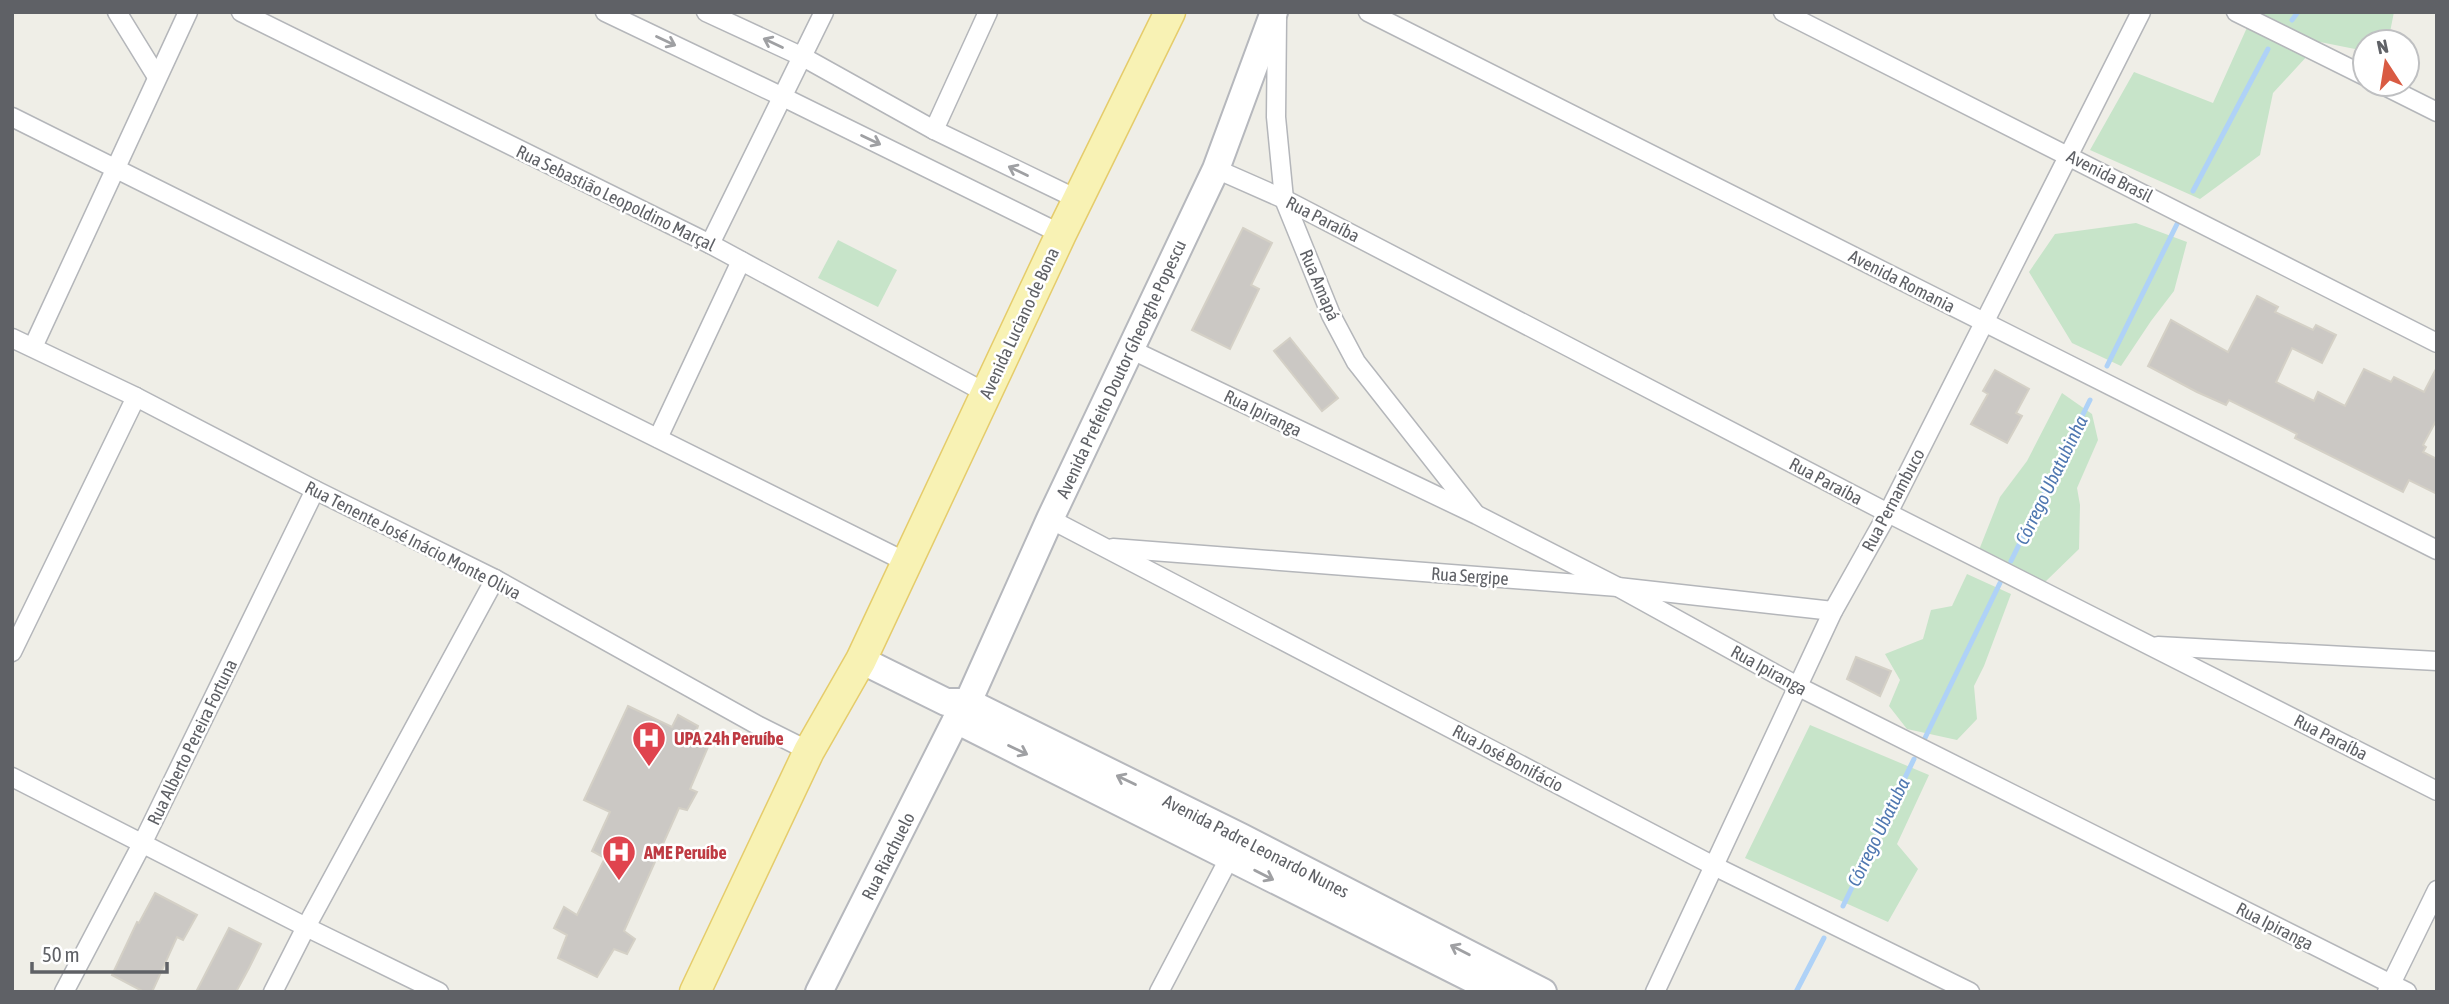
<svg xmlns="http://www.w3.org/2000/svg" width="2449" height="1004" viewBox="0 0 2449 1004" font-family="'Asap Condensed',sans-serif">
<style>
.green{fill:#c7e4c9}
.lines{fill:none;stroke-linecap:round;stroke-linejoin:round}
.stream{stroke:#afd2f7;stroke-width:5}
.building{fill:#cbc8c4;stroke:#d4d0c6;stroke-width:2}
.street-casing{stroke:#b4b6ba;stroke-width:21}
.secondary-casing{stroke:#b6b8bd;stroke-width:30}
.primary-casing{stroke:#e5cc6b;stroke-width:33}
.street{stroke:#fff;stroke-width:18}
.secondary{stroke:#fff;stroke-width:26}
.primary{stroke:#f8f2b4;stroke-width:30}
.oneway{stroke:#9fa0a3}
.labels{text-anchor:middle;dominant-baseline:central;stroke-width:5;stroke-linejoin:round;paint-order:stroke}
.street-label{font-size:18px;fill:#5f6166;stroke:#fff}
.health-label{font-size:18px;font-weight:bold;fill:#be3a42;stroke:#fff;text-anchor:start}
.water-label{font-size:19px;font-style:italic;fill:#5078b1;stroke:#fff}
</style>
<rect width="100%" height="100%" fill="#efeee7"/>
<!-- green -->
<g class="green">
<path d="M2254 12H2394L2388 42H2365V51L2320 42 2273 93 2260 155 2200 199 2090 150 2134 72 2213 103Z"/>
<path d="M2136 223 2187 242 2174 291 2151 321 2121 366 2072 343 2029 272 2055 234Z"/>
<path d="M838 240 897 270 878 307 818 278Z"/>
<path d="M2062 393 2092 414 2098 440 2077 488 2080 505 2079 549 2044 583 1979 550 2000 497 2027 461Z"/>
<path d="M1967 574 2011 594 1984 666 1974 686 1977 719 1957 740 1907 729 1889 706 1900 680 1885 654 1923 639 1931 610 1952 606Z"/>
<path d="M1810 725 1929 775 1897 844 1918 869 1888 922 1745 858Z"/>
</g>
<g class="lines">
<!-- stream -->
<g class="stream">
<path d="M2292 20 2298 12"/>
<path d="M2193 191 2268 49"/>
<path d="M2107 366 2179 220"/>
<path d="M2011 561 2090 400"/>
<path d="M1924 740 2000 583"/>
<path d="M1843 906 1914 759"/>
<path d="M1796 992 1824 938"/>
</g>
</g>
<!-- building -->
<g class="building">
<path d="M1243 228 1272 243 1251 285 1259 289 1230 349 1192 330Z"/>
<path d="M2257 296 2278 307 2275 312 2313 330 2316 325 2336 335 2322 363 2292 348 2276 382 2314 401 2318 392 2345 406 2364 369 2391 382 2394 377 2424 392 2437 367V419L2423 445 2426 447 2423 452 2437 459V494L2409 480 2403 492 2295 438 2297 434 2229 400 2226 405 2197 392 2148 366 2171 320 2228 352Z"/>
<path d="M1290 338 1338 398 1322 411 1274 351Z"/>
<path d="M1995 370 2029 389 2016 413 2022 416 2007 443 1971 424 1988 394 1983 391Z"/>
<path d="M1856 657 1891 671 1880 696 1847 679Z"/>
<path d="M628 706 672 727 678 715 698 726 694 738 708 747 690 789 697 792 687 810 679 808 624 931 635 939 627 954 614 949 597 977 558 958 567 935 554 928 564 907 577 915 605 858 592 851 610 812 584 800Z"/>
<path d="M155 893 197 915 183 940 177 937 152 992H144L112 975 137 922 139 923Z"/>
<path d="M229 928 261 944 249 968 236 992H196Z"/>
</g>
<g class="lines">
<!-- street casing -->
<g class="street-casing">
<g id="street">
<path d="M117 12 157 77"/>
<path d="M241 12 710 244 986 393"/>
<path d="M605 12 783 97 1061 234"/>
<path d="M706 12 803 57 934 130 1079 200"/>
<path d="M1368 12 2437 550"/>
<path d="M1783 12 2437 343"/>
<path d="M2236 12 2365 76"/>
<path d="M1277 19 1276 117 1284 199 1331 315 1356 362 1474 512"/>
<path d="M2381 84 2437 112"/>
<path d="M12 117 906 562"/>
<path d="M934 130 988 12"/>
<path d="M1216 169 1284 199 1888 513 2437 791"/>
<path d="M710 244 824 12"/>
<path d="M12 338 136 397 315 490 495 579 759 726 809 751"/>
<path d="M33 347 188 12"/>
<path d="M1130 349 1477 515 1618 587 1799 687 2407 992"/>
<path d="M658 438 741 261"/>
<path d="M1050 519 1714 866 1970 992"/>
<path d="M1113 548 1618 587 1833 611"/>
<path d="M2158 646 2437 661"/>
<path d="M12 652 136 397"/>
<path d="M12 777 306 927 439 992"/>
<path d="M64 992 143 842 315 490"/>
<path d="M273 992 306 927 495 579"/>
<path d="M1159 992 1234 849"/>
<path d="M1655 992 1833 611 1888 513 2141 12"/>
<path d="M2387 992 2437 890"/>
</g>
</g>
<!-- secondary casing -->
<g class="secondary-casing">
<g id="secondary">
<path d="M861 660 946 702H968L1241 837 1543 992"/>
<path d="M956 720 1498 992"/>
<path d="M819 992 956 720 968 702 1050 519 1216 169 1274 12"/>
</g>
</g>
<!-- primary casing -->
<g class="primary-casing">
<path id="primary" d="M695 992 809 751 861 660 1061 234 1170 12"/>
</g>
<!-- street -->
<use href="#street" class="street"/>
<!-- secondary -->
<use href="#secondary" class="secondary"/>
<!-- primary -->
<use href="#primary" class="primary"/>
</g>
<!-- one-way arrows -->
<defs><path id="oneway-shaft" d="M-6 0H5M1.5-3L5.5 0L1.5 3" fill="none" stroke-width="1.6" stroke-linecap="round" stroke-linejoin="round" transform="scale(1.75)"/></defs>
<g class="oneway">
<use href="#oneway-shaft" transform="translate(666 41) rotate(25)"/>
<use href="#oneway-shaft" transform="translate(773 43) rotate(-155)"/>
<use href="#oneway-shaft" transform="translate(871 140) rotate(26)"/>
<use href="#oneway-shaft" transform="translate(1018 171) rotate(-154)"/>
<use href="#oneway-shaft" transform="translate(1018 750) rotate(26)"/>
<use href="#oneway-shaft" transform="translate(1126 780) rotate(-154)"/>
<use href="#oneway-shaft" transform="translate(1264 875) rotate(27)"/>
<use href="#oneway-shaft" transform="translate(1460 950) rotate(-153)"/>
</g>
<!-- icons -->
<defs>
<g id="hospital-pin" transform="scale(1.75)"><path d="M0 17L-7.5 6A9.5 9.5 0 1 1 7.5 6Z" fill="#e0444e" stroke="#fff"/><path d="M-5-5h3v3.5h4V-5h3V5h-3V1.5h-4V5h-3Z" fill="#fff"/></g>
</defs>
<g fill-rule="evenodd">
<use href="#hospital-pin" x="649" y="738"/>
<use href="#hospital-pin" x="619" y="852"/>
</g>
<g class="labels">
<!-- street labels -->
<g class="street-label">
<text transform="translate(2110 176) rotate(27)">Avenida Brasil</text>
<text transform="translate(616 198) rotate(26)">Rua Sebastião Leopoldino Marçal</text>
<text transform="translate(1323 219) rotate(27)">Rua Paraíba</text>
<text transform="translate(1902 281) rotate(27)">Avenida Romania</text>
<text transform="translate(1320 285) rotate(67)">Rua Amapá</text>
<text transform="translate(1019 323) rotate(-65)">Avenida Luciano de Bona</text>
<text transform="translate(1121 369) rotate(-65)">Avenida Prefeito Doutor Gheorghe Popescu</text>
<text transform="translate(1263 413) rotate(26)">Rua Ipiranga</text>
<text transform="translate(1826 481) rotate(28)">Rua Paraíba</text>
<text transform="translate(1893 500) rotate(-62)">Rua Pernambuco</text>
<text transform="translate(413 540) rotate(27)">Rua Tenente José Inácio Monte Oliva</text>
<text transform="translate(1470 576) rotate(4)">Rua Sergipe</text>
<text transform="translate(1769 670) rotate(29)">Rua Ipiranga</text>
<text transform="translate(2331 737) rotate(27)">Rua Paraíba</text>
<text transform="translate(192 742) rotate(-64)">Rua Alberto Pereira Fortuna</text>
<text transform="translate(1508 758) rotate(28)">Rua José Bonifácio</text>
<text transform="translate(1256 846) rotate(27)">Avenida Padre Leonardo Nunes</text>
<text transform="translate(888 856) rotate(-63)">Rua Riachuelo</text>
<text transform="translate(2275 926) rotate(27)">Rua Ipiranga</text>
</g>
<!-- health labels -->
<g class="health-label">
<text x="674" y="738">UPA 24h Peruíbe</text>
<text x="644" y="852">AME Peruíbe</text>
</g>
<!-- water labels -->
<g class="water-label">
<text transform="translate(2051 480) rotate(-64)">Córrego Ubatubinha</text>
<text transform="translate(1878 832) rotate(-64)">Córrego Ubatuba</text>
</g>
</g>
<!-- border -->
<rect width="2449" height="1004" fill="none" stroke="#5f6166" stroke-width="28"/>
<!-- north arrow -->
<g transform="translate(2386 63) rotate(348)"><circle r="33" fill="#ffffff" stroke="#bfc0c2" stroke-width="2"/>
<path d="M0-5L12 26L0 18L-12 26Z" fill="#d95b43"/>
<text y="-10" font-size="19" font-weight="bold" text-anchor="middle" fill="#5f6166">N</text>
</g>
<!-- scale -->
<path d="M32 962v10h135v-10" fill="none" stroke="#5f6166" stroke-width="3.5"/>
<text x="42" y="962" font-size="21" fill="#5f6166" stroke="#ffffff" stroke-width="5" paint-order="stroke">50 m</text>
</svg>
